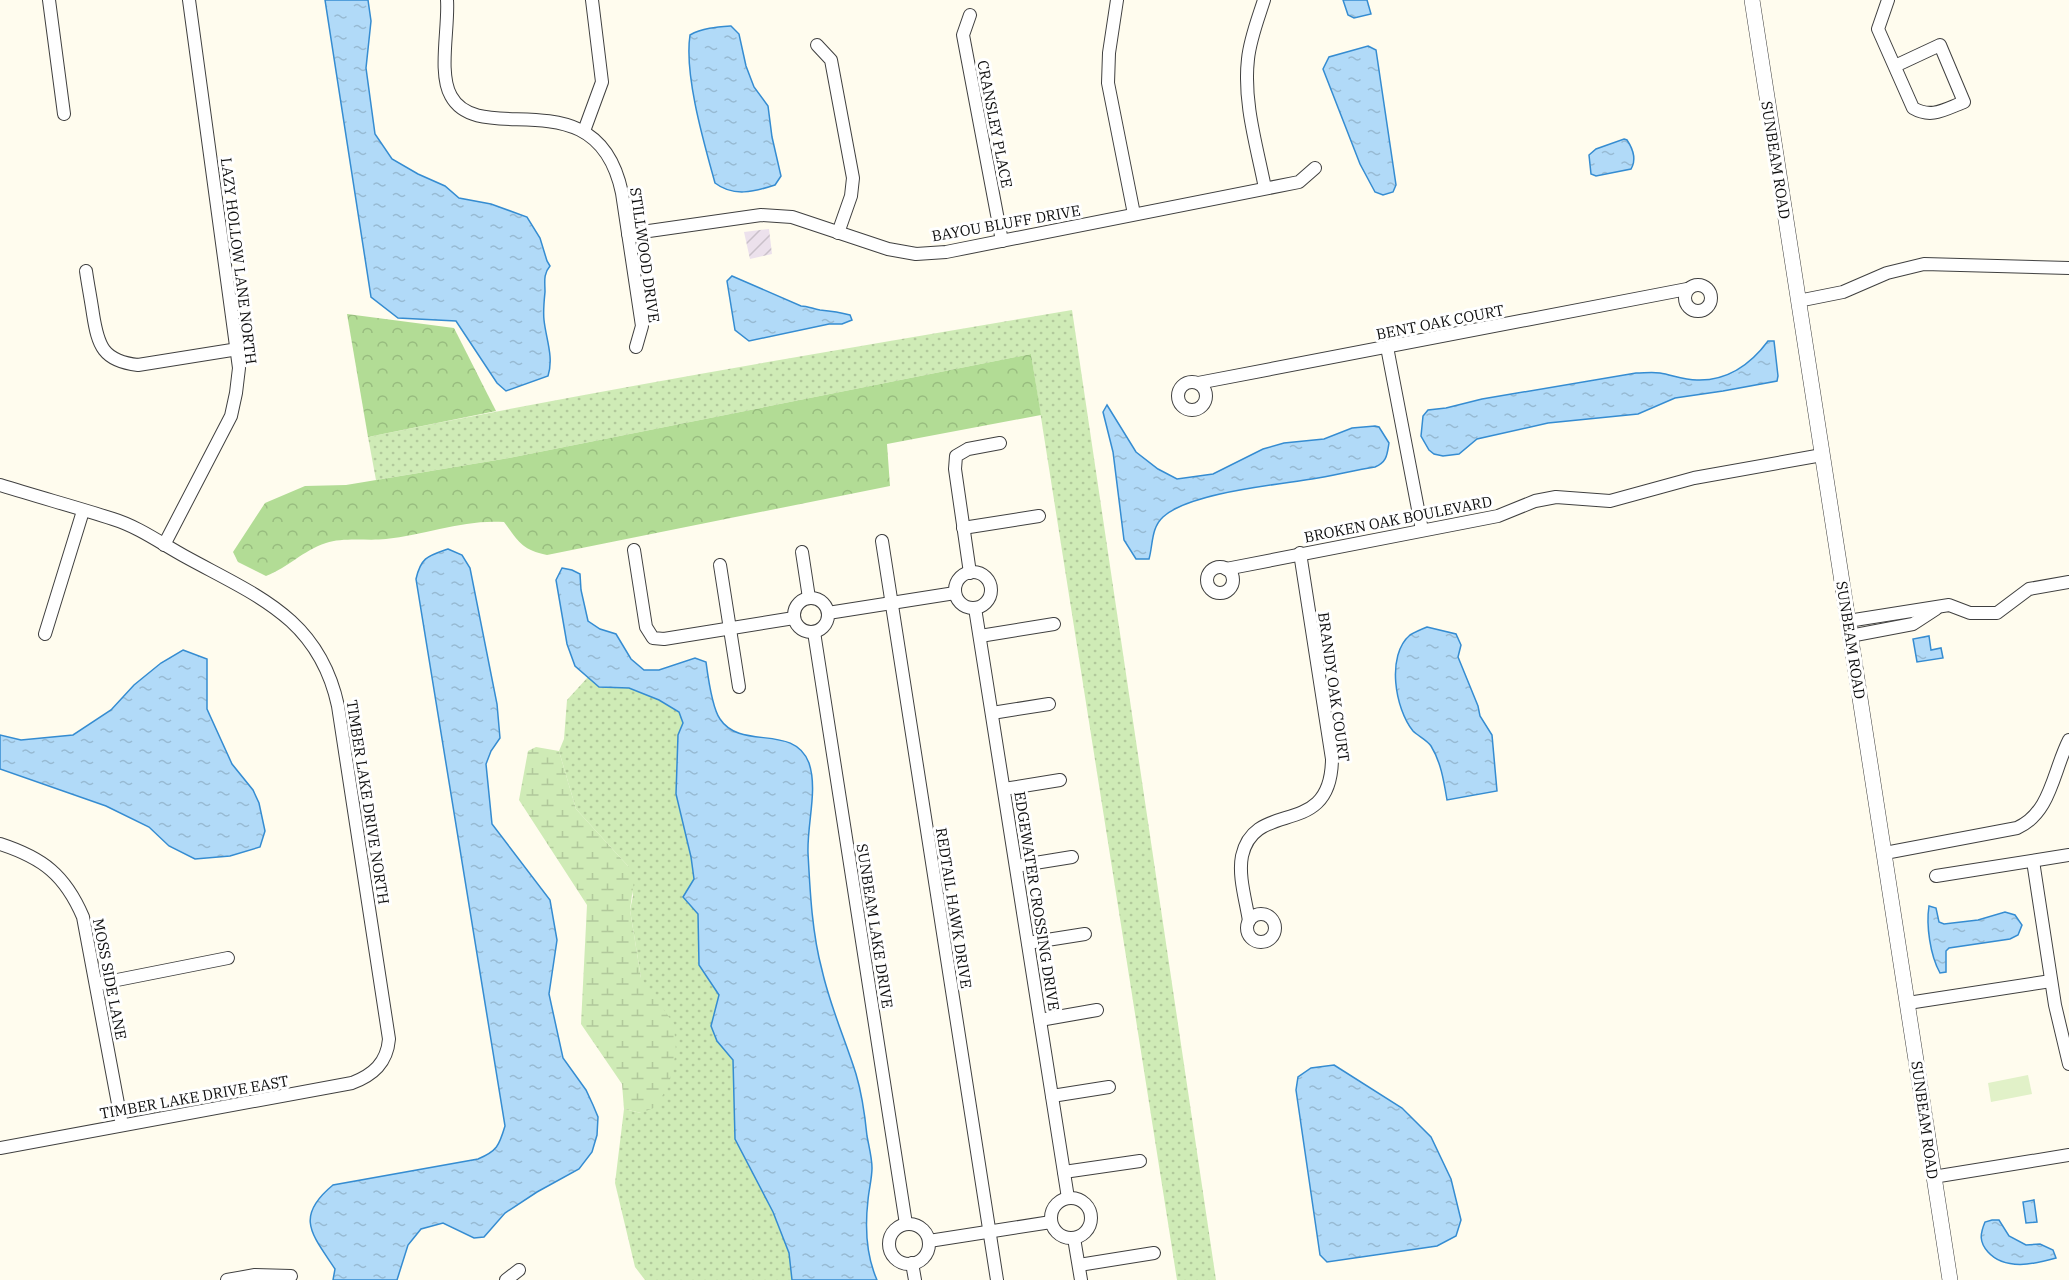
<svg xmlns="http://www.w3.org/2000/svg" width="2069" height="1280" viewBox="0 0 2069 1280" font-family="'IBM Plex Serif',serif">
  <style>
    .industrial { fill: url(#industrial-furrows) }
    .grass { fill: url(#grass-dots) }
    .forest { fill: url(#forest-crowns) }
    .wetland { fill: url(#wetland-marsh) }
    .pitch { fill: #e1f1c8 }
    .water { fill: url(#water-ripples); stroke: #358cd1; stroke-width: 1.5 }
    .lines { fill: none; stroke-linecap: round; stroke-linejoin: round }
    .minor-casing { stroke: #404040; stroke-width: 14 }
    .tertiary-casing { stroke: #404040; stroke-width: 16 }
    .minor { stroke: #fff; stroke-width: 12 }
    .tertiary { stroke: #fff; stroke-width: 15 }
    .labels { text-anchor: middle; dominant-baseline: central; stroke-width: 6; stroke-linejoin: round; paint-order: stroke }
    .street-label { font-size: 15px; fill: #0d0d0d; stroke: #fff }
  </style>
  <defs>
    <pattern id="industrial-furrows" width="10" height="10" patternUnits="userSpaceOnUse" patternTransform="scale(1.5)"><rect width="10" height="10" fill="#ece1ec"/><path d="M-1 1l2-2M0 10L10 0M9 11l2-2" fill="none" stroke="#c9c0c9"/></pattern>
    <pattern id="grass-dots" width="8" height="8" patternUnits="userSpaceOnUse" patternTransform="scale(1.5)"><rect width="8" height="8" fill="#cfebb6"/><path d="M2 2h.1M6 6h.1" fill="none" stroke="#b1c89b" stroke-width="1.8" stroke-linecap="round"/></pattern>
    <pattern id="forest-crowns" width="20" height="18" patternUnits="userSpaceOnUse" patternTransform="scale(1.5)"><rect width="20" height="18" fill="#b2dc95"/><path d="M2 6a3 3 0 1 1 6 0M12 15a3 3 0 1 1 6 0" fill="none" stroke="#98bc7f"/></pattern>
    <pattern id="wetland-marsh" width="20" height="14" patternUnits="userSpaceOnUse" patternTransform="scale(1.5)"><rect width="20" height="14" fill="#cfebb6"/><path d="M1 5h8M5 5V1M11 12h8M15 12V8" fill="none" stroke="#b1c89b"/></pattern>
    <pattern id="water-ripples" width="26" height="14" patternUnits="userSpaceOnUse" patternTransform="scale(1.5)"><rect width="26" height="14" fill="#b1daf8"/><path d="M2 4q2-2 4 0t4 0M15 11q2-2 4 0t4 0" fill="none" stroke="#97bad3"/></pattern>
  </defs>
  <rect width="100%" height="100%" fill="#fffcee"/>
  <path class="industrial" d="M 769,229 L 772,254 L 750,259 L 744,232 Z"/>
  <g class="grass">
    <path d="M 1072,310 L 1216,1280 L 1177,1280 L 1031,354 L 509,458 L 376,480 L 368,437 C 602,389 837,350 1072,310 Z"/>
    <path d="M 588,677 L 599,687 L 629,688 L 659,700 L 679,712 L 683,723 L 678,735 L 694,880 L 684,897 L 698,914 L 699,965 L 719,995 L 717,1041 L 733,1060 L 735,1139 L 773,1212 L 789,1253 L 792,1280 L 645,1280 L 635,1267 L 615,1183 L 624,1109 L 641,1113 L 641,978 L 630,910 L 633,896 L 628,866 L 576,809 L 559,751 L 564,739 L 567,700 Z"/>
  </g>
  <g class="forest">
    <path d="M 347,314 L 454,328 L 496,411 L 368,437 Z"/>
    <path d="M 1031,354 L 1041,415 L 887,444 L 890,486 L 547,555 C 521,549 519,542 504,522 C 464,519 425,535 386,539 C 368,541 343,537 326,543 C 302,551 289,567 266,576 L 238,562 L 233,552 L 265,503 L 305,486 L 346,485 L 509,458 Z"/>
  </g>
  <path class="wetland" d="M 536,747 L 559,751 L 576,809 L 628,866 L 634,880 L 630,910 L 641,978 L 674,1024 L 676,1052 L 669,1084 L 656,1107 L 641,1113 L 624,1109 L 622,1084 L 581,1024 L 587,905 L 519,800 L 528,751 Z"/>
  <path class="pitch" d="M 2028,1075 L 2032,1094 L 1991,1102 L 1988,1083 Z"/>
  <g class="water">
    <path d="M 325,0 L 368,0 L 371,21 L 366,68 L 375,134 L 392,159 L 418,174 L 445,186 L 459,198 L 491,204 L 527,217 L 540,238 L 547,261 L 550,266 C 543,274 545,282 545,292 C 544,302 543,311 544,320 C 546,339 554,357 548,376 L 506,391 L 497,383 L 456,321 L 398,318 L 371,297 Z"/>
    <path d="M 1343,0 L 1367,0 L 1371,14 L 1354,18 L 1348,15 Z"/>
    <path d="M 731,26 L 739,34 L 746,66 L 754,87 L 768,106 L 772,137 L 781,176 L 775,185 C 754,192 733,197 715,183 C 704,143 684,75 690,35 C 702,28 717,27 731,26 Z"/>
    <path d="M 1368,46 L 1376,50 L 1396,185 L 1393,192 L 1383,195 L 1375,192 L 1360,164 L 1323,69 L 1329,57 Z"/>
    <path d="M 1624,139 L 1627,140 C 1633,149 1637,159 1631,169 L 1596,176 L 1591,174 L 1589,155 L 1596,149 Z"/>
    <path d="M 732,276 L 801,306 C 808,306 813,309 820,310 C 831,311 839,312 850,315 L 852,320 L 842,324 L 829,324 L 749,341 L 735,330 L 727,281 Z"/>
    <path d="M 1768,341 L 1774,341 L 1778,376 L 1777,381 L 1723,391 L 1675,398 L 1638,414 L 1548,423 L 1477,439 L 1459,454 L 1443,456 L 1434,454 L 1429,450 L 1421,436 L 1423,416 L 1428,410 L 1446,408 L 1482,399 L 1636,373 C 1644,373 1652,372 1660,373 C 1672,375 1684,380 1697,380 C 1727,381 1751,364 1768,341 Z"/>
    <path d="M 1107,405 L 1136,452 L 1158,469 L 1177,479 L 1213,474 L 1263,449 L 1284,443 L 1324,439 L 1352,428 L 1375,426 L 1379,427 L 1389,443 C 1387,455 1387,462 1375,467 C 1354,470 1333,476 1312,479 C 1275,485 1189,493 1163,517 C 1151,528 1153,545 1149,559 L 1136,559 L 1124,540 L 1113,452 L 1103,412 Z"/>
    <path d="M 448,549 L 462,555 L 470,568 L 497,704 L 500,738 L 491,751 L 486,764 L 492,824 L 550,900 L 557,940 L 549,994 L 563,1058 L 586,1090 L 593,1105 L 598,1117 L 597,1135 L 592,1152 L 579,1169 L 537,1192 L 505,1213 L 484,1237 L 474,1238 L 443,1223 L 421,1229 L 408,1245 L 397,1280 L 333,1280 L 335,1269 C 312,1234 294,1217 333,1185 L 478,1159 C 497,1151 499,1146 505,1126 L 416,579 C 421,557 428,556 448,549 Z"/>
    <path d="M 562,568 L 572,570 L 580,574 L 581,590 L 588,621 L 600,629 L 616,634 L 631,659 L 644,670 L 659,670 L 695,658 L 706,662 C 708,677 712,708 720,719 C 741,751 794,723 809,763 C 818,790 807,823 808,853 C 810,891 812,933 822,970 C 830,1006 845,1039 856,1074 C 862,1094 865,1116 867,1136 C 869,1147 872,1158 872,1168 C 872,1178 869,1189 868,1200 C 865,1226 866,1255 877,1280 L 792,1280 L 789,1253 L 773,1212 L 735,1139 L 733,1060 L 717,1041 L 711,1026 L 719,995 L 699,965 L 698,914 L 683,897 L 694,879 L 691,857 L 676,794 L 678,735 L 683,723 L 679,712 L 659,700 L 629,688 L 599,687 L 575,666 L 567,644 L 556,580 Z"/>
    <path d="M 1427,627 L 1456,634 L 1461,645 L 1458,657 L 1478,706 L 1480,716 L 1492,735 L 1497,791 L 1447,800 C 1444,782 1441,762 1431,746 C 1427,740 1418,736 1413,731 C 1395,709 1386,655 1410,635 C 1415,632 1422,629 1427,627 Z"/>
    <path d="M 1929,636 L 1931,650 L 1941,648 L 1943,658 L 1917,662 L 1913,639 Z"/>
    <path d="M 183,650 L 207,659 L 207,709 L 232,764 L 253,790 L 259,803 L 265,831 L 260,847 L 230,856 L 195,859 L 169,846 L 149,827 L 106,806 L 0,769 L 0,735 L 21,740 L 73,735 L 111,710 L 134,685 L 161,663 Z"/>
    <path d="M 1929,906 L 1936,908 L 1939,922 L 1944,924 L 1978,920 L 2005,912 L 2015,915 L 2022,925 L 2018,935 L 2010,939 L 1949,948 L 1946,951 L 1946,972 L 1940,973 C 1930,955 1926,925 1929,906 Z"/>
    <path d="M 1334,1065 L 1402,1108 L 1431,1137 L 1451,1179 L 1461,1220 L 1456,1236 L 1437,1246 L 1327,1262 L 1320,1255 L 1296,1090 L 1298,1077 L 1311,1068 Z"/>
    <path d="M 2034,1200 L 2037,1222 L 2026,1223 L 2023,1202 Z"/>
    <path d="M 1992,1220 L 1999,1220 L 2009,1236 L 2026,1245 L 2040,1244 L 2053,1250 L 2056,1258 C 2035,1264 2005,1271 1988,1252 C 1979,1242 1980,1234 1985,1222 Z"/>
  </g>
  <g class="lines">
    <g class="minor-casing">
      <g id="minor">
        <path d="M 49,0 L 64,114"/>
        <path d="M 447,0 C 449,27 438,74 451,96 C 480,150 597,74 622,193 L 642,326 L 636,347"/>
        <path d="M 1117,0 L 1109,53 L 1108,83 L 1134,214"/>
        <path d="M 1264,0 C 1258,19 1250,39 1248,59 C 1243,102 1257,147 1265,188"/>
        <path d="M 1888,0 L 1878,29 L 1913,108 C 1932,119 1945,109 1964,102 L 1940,45 L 1895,66"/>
        <path d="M 970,15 L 963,35 L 1002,241"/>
        <path d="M 817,45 L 831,60 L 853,178 L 851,196 L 838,233"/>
        <path d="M 584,131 L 602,82 L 592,0"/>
        <path d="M 628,234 L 761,215 L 792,217 L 888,249 L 916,254 L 946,252 L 1299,182 L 1315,168"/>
        <path d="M 86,271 C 88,285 91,300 93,314 C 98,346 103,361 138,365 L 238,349"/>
        <circle cx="1698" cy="298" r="13"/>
        <path d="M 1798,301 L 1843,292 L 1887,273 L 1924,264 L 2069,268"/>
        <path d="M 1387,347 L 1422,530"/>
        <circle cx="1192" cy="396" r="14"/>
        <path d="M 1198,383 L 1687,289"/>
        <path d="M 0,485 C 38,497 76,507 113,519 C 139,527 162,544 186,557 C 257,596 319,618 338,706 L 389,1039 C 387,1063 373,1075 352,1083 L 0,1148"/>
        <path d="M 963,528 L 1039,516"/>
        <path d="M 882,541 L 997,1280"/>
        <path d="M 164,545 L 231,416 L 236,393 L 239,368 L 189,0"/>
        <path d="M 634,550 L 646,627 L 653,638 L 664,639 L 794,618"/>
        <path d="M 802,552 L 809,598"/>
        <path d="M 720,565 L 739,687"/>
        <circle cx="1220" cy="580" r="13"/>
        <path d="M 1226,569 L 1498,516 L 1535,501 L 1556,497 L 1610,501 L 1694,478 L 1822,455"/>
        <circle cx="973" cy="590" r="18"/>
        <path d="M 970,573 L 955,469 L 956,456 L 968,449 L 1000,443"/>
        <circle cx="811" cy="615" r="17"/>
        <path d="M 975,608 L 1068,1198"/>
        <path d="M 828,613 L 955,593"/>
        <path d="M 1848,621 L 1949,605 L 1970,613 L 1997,613 L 2029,589 L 2069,582"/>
        <path d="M 814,632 L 906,1224"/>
        <path d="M 45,634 L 83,511"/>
        <path d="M 980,636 L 1054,624"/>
        <path d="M 1850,636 L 1913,624 L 1936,609"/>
        <path d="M 992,713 L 1049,704"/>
        <path d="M 1004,789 L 1060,780"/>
        <path d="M 0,844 C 43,858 65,875 83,917 L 122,1125"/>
        <path d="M 1885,853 L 2017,828 C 2051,813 2053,771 2069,740"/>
        <path d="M 2033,861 L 2055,1005 L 2069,1064"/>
        <path d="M 1016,866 L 1072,857"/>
        <path d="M 1936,876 L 2069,855"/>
        <circle cx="1261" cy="928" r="14"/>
        <path d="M 1249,921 C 1246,901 1238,876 1242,856 C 1255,797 1331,841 1332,759 L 1300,553"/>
        <path d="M 1028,943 L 1085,934"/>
        <path d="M 97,984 L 228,958"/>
        <path d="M 1908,1003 L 2051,981"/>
        <path d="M 1040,1020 L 1097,1010"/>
        <path d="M 1052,1096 L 1109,1087"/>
        <path d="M 1064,1172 L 1140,1161"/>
        <path d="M 1933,1177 L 2069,1155"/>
        <circle cx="1071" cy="1218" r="20"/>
        <circle cx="909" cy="1244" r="20"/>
        <path d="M 1074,1238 L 1081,1280"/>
        <path d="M 929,1241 L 1051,1222"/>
        <path d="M 912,1263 L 915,1280"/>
        <path d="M 1079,1265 L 1154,1253"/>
        <path d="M 227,1280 L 255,1275 L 291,1276"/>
        <path d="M 506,1280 L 519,1270"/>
      </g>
    </g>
    <g class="tertiary-casing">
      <path id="tertiary" d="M 1752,0 L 1950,1280"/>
    </g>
    <use href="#minor" class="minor"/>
    <use href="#tertiary" class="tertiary"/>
  </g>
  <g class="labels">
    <g class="street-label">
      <text transform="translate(995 124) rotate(79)">CRANSLEY PLACE</text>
      <text transform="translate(1776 160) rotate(81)">SUNBEAM ROAD</text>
      <text transform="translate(1006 223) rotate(-10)">BAYOU BLUFF DRIVE</text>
      <text transform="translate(645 255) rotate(82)">STILLWOOD DRIVE</text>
      <text transform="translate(239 261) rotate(83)">LAZY HOLLOW LANE NORTH</text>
      <text transform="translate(1440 322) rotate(-11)">BENT OAK COURT</text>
      <text transform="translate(1398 519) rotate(-11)">BROKEN OAK BOULEVARD</text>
      <text transform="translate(1851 640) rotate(81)">SUNBEAM ROAD</text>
      <text transform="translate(1334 687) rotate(82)">BRANDY OAK COURT</text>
      <text transform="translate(368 802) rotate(81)">TIMBER LAKE DRIVE NORTH</text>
      <text transform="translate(1037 901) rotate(81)">EDGEWATER CROSSING DRIVE</text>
      <text transform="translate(954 908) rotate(81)">REDTAIL HAWK DRIVE</text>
      <text transform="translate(875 926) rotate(81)">SUNBEAM LAKE DRIVE</text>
      <text transform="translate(110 979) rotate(79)">MOSS SIDE LANE</text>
      <text transform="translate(194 1097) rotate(-10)">TIMBER LAKE DRIVE EAST</text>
      <text transform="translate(1925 1120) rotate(82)">SUNBEAM ROAD</text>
    </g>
  </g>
</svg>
